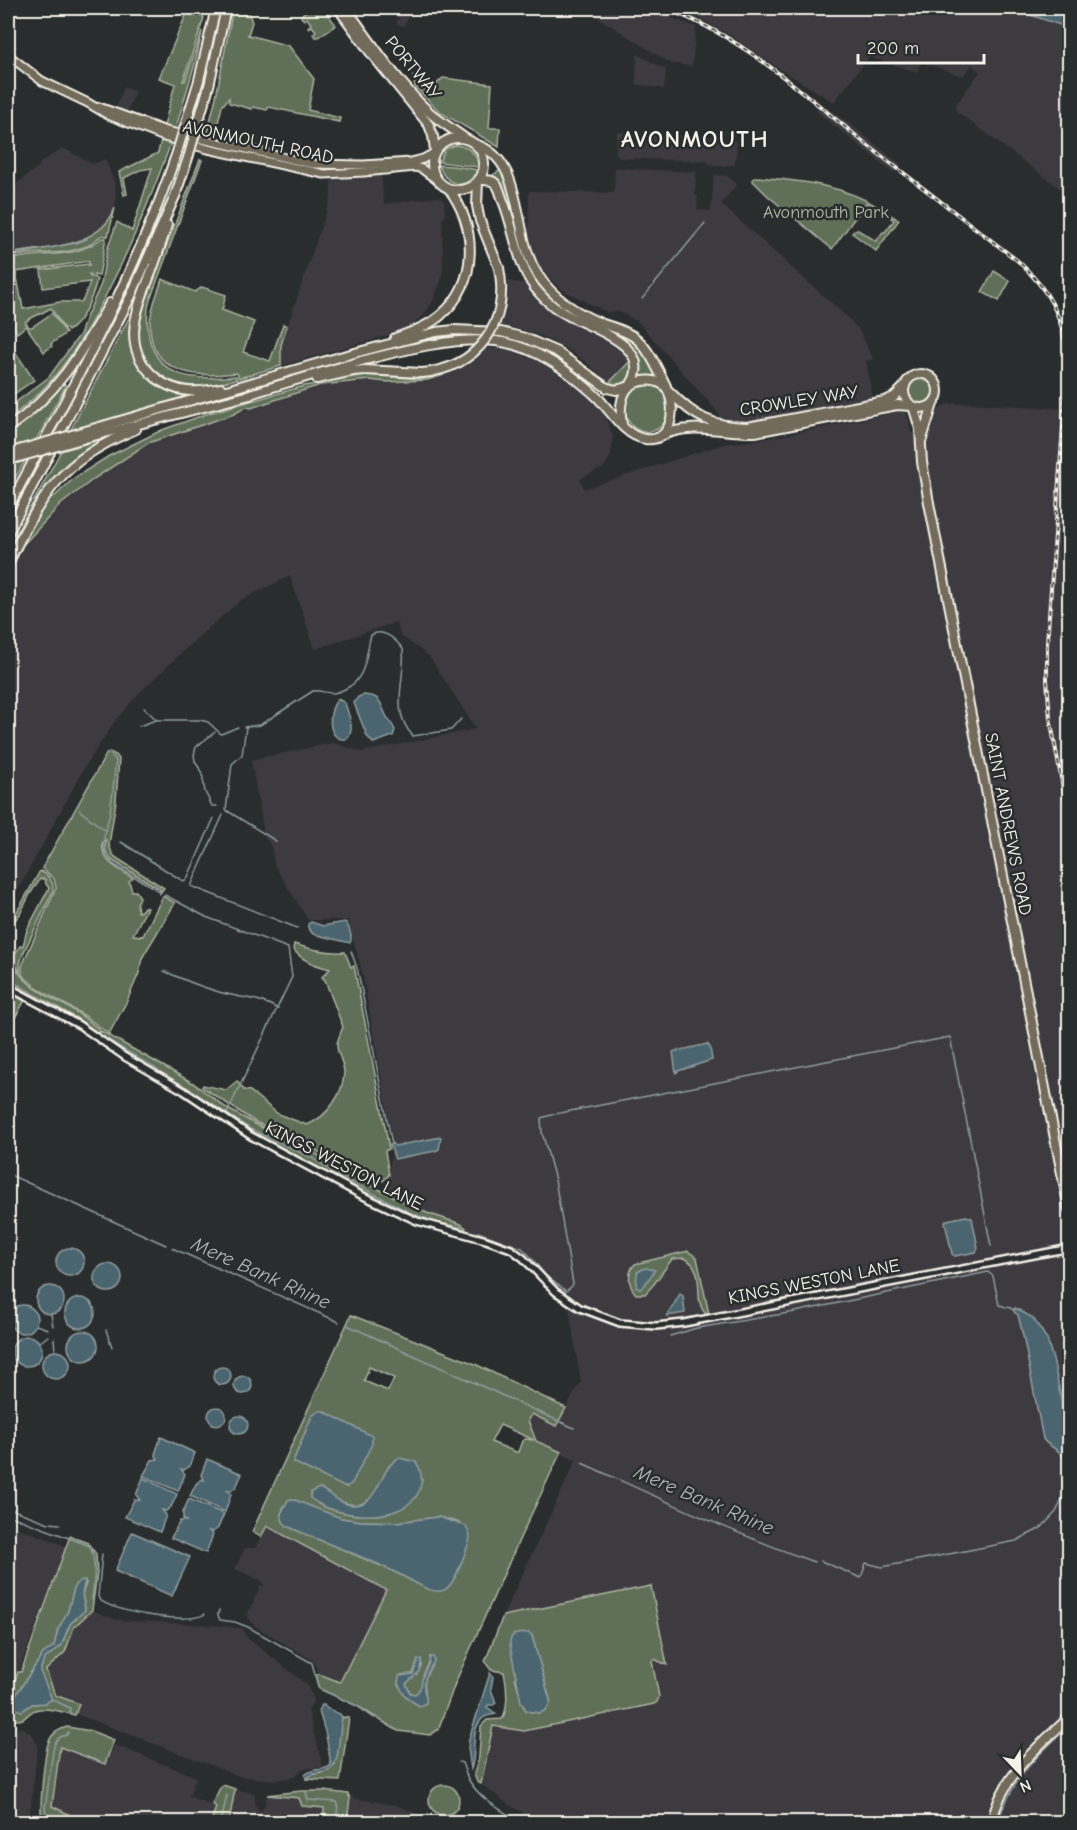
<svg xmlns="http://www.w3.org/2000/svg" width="1077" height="1830" viewBox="0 0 1077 1830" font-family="'Comic Neue',sans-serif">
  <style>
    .built { fill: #3e3b3f }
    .green { fill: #617058; stroke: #aab0a0; stroke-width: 1.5; fill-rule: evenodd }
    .water { fill: #4b656f; stroke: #8f9d9f; stroke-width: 1.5 }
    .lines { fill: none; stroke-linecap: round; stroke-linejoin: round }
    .stream { stroke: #8f9d9f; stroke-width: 1.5 }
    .minor-casing { stroke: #f4f1e8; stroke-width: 10 }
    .major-casing { stroke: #f4f1e8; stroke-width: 11 }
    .highway-casing { stroke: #f4f1e8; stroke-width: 12 }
    .minor { stroke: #2a2d2e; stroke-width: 5 }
    .major { stroke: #726b5a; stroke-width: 7 }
    .highway { stroke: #726b5a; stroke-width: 8 }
    .rail-casing { stroke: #f4f1e8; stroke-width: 4 }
    .rail { stroke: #2a2d2e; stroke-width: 1.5; stroke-dasharray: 4.5; stroke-linecap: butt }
    .highway-bridge-casing { stroke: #f4f1e8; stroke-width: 12; stroke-linecap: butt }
    .highway-bridge { stroke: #726b5a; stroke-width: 8 }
    .labels { text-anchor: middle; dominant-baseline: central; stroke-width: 5; stroke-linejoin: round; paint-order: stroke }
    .street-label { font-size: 18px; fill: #f4f1e8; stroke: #2a2d2e }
    .park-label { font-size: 18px; fill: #b2b7a7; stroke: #2a2d2e }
    .water-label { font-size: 20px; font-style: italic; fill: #b0b9b8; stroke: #2a2d2e }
    .district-label { font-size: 24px; font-weight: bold; letter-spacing: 1.5px; fill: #f4f1e8; stroke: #2a2d2e }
  </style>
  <rect width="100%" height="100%" fill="#2a2d2e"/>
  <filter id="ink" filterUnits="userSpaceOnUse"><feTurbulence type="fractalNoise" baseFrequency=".0167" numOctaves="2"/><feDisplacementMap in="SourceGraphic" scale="12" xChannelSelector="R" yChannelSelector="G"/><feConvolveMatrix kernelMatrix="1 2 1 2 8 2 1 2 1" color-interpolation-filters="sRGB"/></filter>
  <g filter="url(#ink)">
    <g class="built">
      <path d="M 378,8 L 412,8 L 404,26 L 396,24 L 399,18 Z"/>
      <path d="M 583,8 L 644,8 L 696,27 L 692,66 L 670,63 Z"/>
      <path d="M 674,8 L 1069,8 L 1069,209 L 1065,192 L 956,111 L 955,106 L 980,72 L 972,65 L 963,76 L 921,62 L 917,72 L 869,57 L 834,102 L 783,71 L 731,36 L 702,20 Z"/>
      <path d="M 637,54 L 666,70 L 664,89 L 636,84 Z"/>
      <path d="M 124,87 L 135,92 L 127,112 L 120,109 L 117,105 Z"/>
      <path d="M 823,106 L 847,122 L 900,164 L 900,165 L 894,173 L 817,112 Z"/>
      <path d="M 617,132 L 721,138 L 721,141 L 737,142 L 735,165 L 714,166 L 706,161 L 621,158 L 616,153 Z"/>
      <path d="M 63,148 L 93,164 L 105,159 L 115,184 L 116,201 L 111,220 L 101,229 L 87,238 L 74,242 L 12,253 L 8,229 L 8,190 L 17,188 L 17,183 L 40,166 L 39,164 Z"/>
      <path d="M 615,168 L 696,172 L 695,196 L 698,196 L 697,210 L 711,211 L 714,175 L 727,176 L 737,184 L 721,204 L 849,319 L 859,330 L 873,359 L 866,361 L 873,398 L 754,422 L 735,422 L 721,419 L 716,410 L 637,321 L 617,311 L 607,312 L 602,310 L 563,290 L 549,278 L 535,258 L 528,238 L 529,191 L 614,193 Z"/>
      <path d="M 381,174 L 384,204 L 439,197 L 444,201 L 445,217 L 442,218 L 443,265 L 442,278 L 433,301 L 424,315 L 411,326 L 403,331 L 281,366 L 281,345 L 326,213 L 331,197 L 331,178 Z"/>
      <path d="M 506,281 L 528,284 L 548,309 L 588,328 L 618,345 L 629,360 L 609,383 L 585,361 L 570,351 L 539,335 L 523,330 L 500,326 L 506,302 Z"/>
      <path d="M 485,348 L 510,350 L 542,363 L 576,385 L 597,405 L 604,414 L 613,436 L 611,455 L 604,467 L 580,479 L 584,489 L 724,444 L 764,439 L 880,416 L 893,411 L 900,410 L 907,413 L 911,433 L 929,428 L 937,411 L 947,404 L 969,403 L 1066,409 L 1069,356 L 1069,1822 L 538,1822 L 508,1804 L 481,1784 L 493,1726 L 524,1731 L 652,1663 L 654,1659 L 667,1664 L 650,1586 L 503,1616 L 576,1460 L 536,1441 L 528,1420 L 532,1414 L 556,1425 L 581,1382 L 567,1296 L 547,1278 L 526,1254 L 510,1244 L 426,1218 L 387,1187 L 393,1142 L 362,971 L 348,920 L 308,920 L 275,866 L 271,845 L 265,838 L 251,760 L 333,743 L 362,752 L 476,729 L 429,656 L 401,636 L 396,622 L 315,649 L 290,576 L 241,600 L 198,637 L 140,692 L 114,722 L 84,768 L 8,908 L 8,577 L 23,545 L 60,505 L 95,478 L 148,443 L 320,385 L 370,380 L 387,382 L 432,379 L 454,371 L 466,365 Z"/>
      <path d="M 8,1524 L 66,1546 L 8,1699 Z"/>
      <path d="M 267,1525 L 386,1590 L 340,1683 L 319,1674 L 314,1661 L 255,1626 L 247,1616 L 248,1614 L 250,1615 L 248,1612 L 250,1609 L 252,1610 L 251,1607 L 252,1604 L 255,1604 L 253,1602 L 256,1595 L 259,1595 L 257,1593 L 259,1590 L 261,1590 L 259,1588 L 261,1585 L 264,1586 L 265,1585 L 262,1583 L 262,1581 L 235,1569 L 245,1548 L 255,1548 Z"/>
      <path d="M 92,1610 L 116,1620 L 225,1626 L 243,1629 L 246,1637 L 306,1684 L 314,1699 L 308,1711 L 323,1767 L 302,1769 L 294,1777 L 276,1780 L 242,1777 L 76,1714 L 79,1704 L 55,1695 L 46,1670 L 65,1652 L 74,1627 Z"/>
      <path d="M 8,1718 L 15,1721 L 18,1729 L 23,1728 L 30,1733 L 38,1744 L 29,1821 L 27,1822 L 8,1822 Z"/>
      <path d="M 115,1745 L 196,1777 L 189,1796 L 216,1807 L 211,1822 L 93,1822 L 72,1816 L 52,1806 L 60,1746 L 105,1764 Z"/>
      <path d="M 235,1789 L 255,1794 L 255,1804 L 258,1810 L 261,1811 L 265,1804 L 267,1795 L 299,1798 L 302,1806 L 324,1808 L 323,1822 L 260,1822 L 259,1819 L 258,1822 L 229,1822 Z"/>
      <path d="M 350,1798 L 395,1805 L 416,1813 L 421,1817 L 421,1822 L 347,1822 Z"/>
    </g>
    <g class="green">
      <path d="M 189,8 L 202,8 L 201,14 L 203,14 L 203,18 L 204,18 L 183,81 L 185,81 L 202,31 L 196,60 L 175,131 L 164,126 L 175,84 L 159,78 Z"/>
      <path d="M 233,8 L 247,8 L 252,22 L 248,35 L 289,46 L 314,79 L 308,110 L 340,118 L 339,122 L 269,107 L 267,110 L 253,107 L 252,109 L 229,103 L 229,98 L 222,106 L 214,139 L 206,138 L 216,97 Z"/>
      <path d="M 311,8 L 323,8 L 336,25 L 318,37 L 315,37 L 313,34 L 316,31 L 312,26 L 309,28 L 308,27 L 311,24 L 307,18 L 304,20 L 301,17 L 302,14 Z"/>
      <path d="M 413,77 L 428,92 L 443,78 L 492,84 L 489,128 L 500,128 L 499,147 L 440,112 L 415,87 Z"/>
      <path d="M 161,140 L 171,143 C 153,192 134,240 110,287 C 84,338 56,386 8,419 L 8,400 L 12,405 L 49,377 L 81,333 L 84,322 L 101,284 L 107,250 L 117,222 L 132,231 L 152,168 L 140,170 L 124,178 L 127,194 L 124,195 L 119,172 L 158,153 Z"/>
      <path d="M 455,145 C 468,146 478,153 478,167 L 439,162 L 445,149 Z"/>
      <path d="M 200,159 L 202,160 L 150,300 C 146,312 147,324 149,337 C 159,382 199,380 236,376 L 237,379 C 220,383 203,388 186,385 C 161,382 140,361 138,335 C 137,328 139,320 141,312 Z"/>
      <path d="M 439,165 C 452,166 465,167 477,170 C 468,192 445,186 439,165 Z"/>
      <path d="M 502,169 L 510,191 L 519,234 L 525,256 L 530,268 L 556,298 L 553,302 C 527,282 527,262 516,233 C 509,214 499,196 490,177 Z"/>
      <path d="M 755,177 C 798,180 843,185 880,208 L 877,210 L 866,203 L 832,249 L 768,196 L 752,180 Z"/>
      <path d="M 115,208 L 108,236 C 99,234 98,239 92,243 C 87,247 80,248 74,250 C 53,256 27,250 8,259 L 8,229 L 13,253 C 48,247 101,247 115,208 Z"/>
      <path d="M 882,210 L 899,220 L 876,251 L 852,233 L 855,230 L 858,230 L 876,241 L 883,232 L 885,232 L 894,220 L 882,212 Z"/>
      <path d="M 102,238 L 106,238 L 99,276 L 89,274 L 90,277 L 94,277 L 97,280 C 92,298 84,321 68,331 L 66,328 L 64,329 L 51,308 C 41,314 33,316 25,322 L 29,327 L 32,327 L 52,313 L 66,333 L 51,344 L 52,346 L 44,352 L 26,326 L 17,333 L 11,320 L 8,317 L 8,261 C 14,258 23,257 30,256 C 58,253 79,256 102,238 ZM 89,261 L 89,266 L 88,264 L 41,270 L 43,288 L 90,282 L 83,300 L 81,302 L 60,302 L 23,309 L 16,272 Z"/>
      <path d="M 994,271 L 1010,281 L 999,301 L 982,292 Z"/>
      <path d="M 162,279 L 195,292 L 202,287 L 226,295 L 222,310 L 254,322 L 243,352 L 270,361 L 283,324 L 287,326 L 281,345 L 281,366 L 239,378 L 237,373 C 198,378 150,376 150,324 C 150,309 158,293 162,279 Z"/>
      <path d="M 563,304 L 634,342 L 645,354 L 658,376 L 639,376 C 643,339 586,322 561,308 Z"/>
      <path d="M 133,310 L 130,332 L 131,341 L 142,367 L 157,383 L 196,395 L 70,431 Z"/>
      <path d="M 8,341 L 34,380 L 8,398 Z"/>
      <path d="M 630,361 L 632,371 L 629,380 L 620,384 L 609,383 Z"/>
      <path d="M 365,375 L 421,379 L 444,375 L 427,380 L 387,382 L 370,380 L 320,385 L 251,408 L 246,407 L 234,414 L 148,443 L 95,478 L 60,505 L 23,545 L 8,577 L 8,574 L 39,510 L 47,498 L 55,496 L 74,478 L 109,456 L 162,430 L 209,413 L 304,386 Z"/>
      <circle cx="921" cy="391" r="13"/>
      <path d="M 62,383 L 66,385 L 36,440 L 8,448 L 8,431 Z"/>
      <path d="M 648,385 L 657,386 L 664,392 L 669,414 C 652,454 607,420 633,389 Z"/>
      <path d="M 115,435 C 54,464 36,498 8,556 L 8,548 L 61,451 Z"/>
      <path d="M 25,461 L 8,491 L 8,465 Z"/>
      <path d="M 109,752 L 116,755 L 119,759 L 116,801 L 109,845 L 112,853 L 115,857 L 164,888 L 160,893 L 160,889 L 111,860 L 105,850 L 106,840 L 102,843 C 103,864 118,868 133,878 L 129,881 L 132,891 L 136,891 L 140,897 L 137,904 L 138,912 L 141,911 L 144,907 L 147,908 L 133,935 L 143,936 L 163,896 L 175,903 L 142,958 L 139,973 L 127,1001 L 109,1034 L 85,1016 L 38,989 L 22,975 L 22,966 L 56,888 L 54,879 L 42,868 L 107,753 Z"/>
      <path d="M 40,871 C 49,875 54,881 53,891 L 23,954 L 20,964 L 20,972 L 12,958 L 20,946 L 23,946 L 27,930 L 49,888 L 46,884 L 45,879 L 40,879 L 30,894 L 20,914 L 15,920 L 13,919 Z"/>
      <path d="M 294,944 C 312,950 327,953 345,952 L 351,967 L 354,966 L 388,1142 L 389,1149 L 385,1151 L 389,1175 L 383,1181 L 348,1170 L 317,1151 L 255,1122 L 202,1087 L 203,1085 L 226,1090 L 237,1081 L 244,1090 L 250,1091 L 278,1114 L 307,1125 C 327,1117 343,1095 344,1073 C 344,1063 337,1054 337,1045 C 337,1040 341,1032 343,1027 L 325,980 L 322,977 L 330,969 C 315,965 302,961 293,949 Z"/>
      <path d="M 13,964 C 27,988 50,997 73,1010 C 83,1016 91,1023 100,1030 L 98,1033 C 71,1012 39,999 11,980 L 8,977 L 8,965 L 10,967 Z"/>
      <path d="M 8,990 L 25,1000 L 8,1030 Z"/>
      <path d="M 101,1031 L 193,1083 L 228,1109 L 255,1124 L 315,1153 L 346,1173 L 427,1213 L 461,1224 L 466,1228 C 431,1247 142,1067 98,1036 Z"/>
      <path d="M 688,1251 L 697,1258 L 709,1314 L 707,1315 C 690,1301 709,1272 685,1258 L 672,1259 L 654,1284 L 645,1294 L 636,1294 C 628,1286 627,1272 635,1264 Z"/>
      <path d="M 351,1315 L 475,1364 L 566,1408 L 556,1426 L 532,1414 L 528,1420 L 536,1441 L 561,1452 L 521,1536 L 456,1681 L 438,1730 L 430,1735 L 398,1731 L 357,1706 L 322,1690 L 318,1687 L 316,1675 L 319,1674 L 340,1682 L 386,1590 L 267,1526 L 261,1537 L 252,1532 ZM 369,1367 L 394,1378 L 388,1391 L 364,1381 ZM 312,1416 L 346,1487 L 293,1462 ZM 500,1425 L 534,1440 L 525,1439 L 522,1441 L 518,1452 L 516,1452 L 491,1442 ZM 390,1465 L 422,1480 C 409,1524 351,1520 318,1504 L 322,1489 C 333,1500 357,1512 370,1499 C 379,1490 383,1475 390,1465 ZM 292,1499 L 326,1513 L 341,1518 L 361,1521 L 398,1522 L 438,1517 L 460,1523 L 428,1589 L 393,1571 L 287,1526 L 281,1515 L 284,1506 ZM 430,1657 L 433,1658 L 434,1661 C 431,1667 426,1672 425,1679 C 423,1687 427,1695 425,1703 L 420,1706 C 409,1701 402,1693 398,1682 L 401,1675 L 413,1674 L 418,1660 L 421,1661 L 421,1666 L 406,1684 L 410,1693 L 415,1694 C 424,1688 421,1680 425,1671 C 428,1666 430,1663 430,1657 Z"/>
      <path d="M 70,1536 L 88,1543 L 96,1554 L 97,1573 L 92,1610 L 74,1627 L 65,1652 L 46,1670 L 55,1695 L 79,1704 L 75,1715 C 64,1712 51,1708 39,1709 C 24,1711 29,1725 8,1718 L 8,1699 L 18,1672 L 21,1672 ZM 86,1583 L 82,1594 L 85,1608 L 70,1624 L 61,1646 L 44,1659 L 40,1671 L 45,1703 L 32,1704 L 22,1711 L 12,1701 L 43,1654 L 54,1646 L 58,1630 L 68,1611 L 75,1585 Z"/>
      <path d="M 651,1586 L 667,1665 L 654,1659 L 652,1661 L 659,1697 L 657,1702 L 654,1704 L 524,1731 L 493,1726 L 481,1784 L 477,1782 L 474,1774 L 479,1757 L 481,1726 L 487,1720 L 502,1719 C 509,1708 507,1685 504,1672 L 491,1670 L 485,1662 L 503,1616 ZM 532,1636 L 550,1700 L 548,1707 L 540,1713 L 527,1711 L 523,1706 L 515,1677 Z"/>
      <path d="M 342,1717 L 349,1718 L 340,1781 L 307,1779 L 310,1775 L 322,1773 L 335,1764 Z"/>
      <path d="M 67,1727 L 91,1731 L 114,1740 L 105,1764 L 60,1747 L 52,1806 L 72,1816 L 93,1822 L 42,1822 C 39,1811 44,1753 49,1741 C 52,1734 59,1729 67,1727 Z"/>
      <path d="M 223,1785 L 235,1789 L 229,1822 L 211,1822 L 216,1807 L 212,1804 L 220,1788 Z"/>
      <circle cx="444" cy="1800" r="15"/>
      <path d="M 301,1791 L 324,1791 L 348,1794 L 350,1798 L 347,1822 L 323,1822 L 324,1808 L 302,1806 L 299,1798 L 267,1795 Z"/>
    </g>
    <g class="water">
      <path d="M 1006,8 L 1069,8 L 1069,28 L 1010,8 Z"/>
      <path d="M 363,695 C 383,696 379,703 387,717 C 389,721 393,725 395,730 L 393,736 L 373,743 L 367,736 L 354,703 L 358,697 Z"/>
      <path d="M 338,699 L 345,703 C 348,714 356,729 347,739 C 326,742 327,710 338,699 Z"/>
      <path d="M 311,922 L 323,926 L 345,922 C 349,926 353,937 350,943 L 313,934 L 308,928 L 308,924 Z"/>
      <path d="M 707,1044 L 710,1047 L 712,1060 L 678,1071 L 676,1073 L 673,1052 Z"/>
      <path d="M 441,1137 L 439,1149 L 435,1151 L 395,1159 L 390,1145 L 392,1144 L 395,1146 Z"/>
      <path d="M 966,1216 L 972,1218 L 978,1248 L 976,1252 L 955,1256 L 952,1254 L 945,1222 L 947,1220 Z"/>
      <circle cx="70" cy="1262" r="14"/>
      <circle cx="108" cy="1278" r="14"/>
      <path d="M 645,1268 L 655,1270 L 644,1286 L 640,1289 L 636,1287 L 637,1272 Z"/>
      <circle cx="50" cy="1300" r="14"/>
      <path d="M 680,1294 L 683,1296 L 685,1313 L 667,1316 Z"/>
      <circle cx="80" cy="1313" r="15"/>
      <circle cx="23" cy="1319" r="14"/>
      <path d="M 1015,1308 L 1033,1318 L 1047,1339 L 1054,1363 L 1069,1439 L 1069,1477 C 1067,1471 1067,1462 1063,1456 C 1058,1448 1048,1447 1043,1439 L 1024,1340 L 1018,1315 L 1014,1312 Z"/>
      <circle cx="83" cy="1346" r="15"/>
      <circle cx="27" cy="1351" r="15"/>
      <circle cx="56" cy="1365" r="14"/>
      <circle cx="222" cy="1376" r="9"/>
      <circle cx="243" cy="1385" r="9"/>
      <circle cx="217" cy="1416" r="9"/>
      <path d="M 319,1411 L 323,1411 L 372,1436 L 372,1444 L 352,1483 L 348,1486 L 342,1486 L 293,1462 L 312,1416 Z"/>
      <circle cx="239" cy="1425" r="9"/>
      <path d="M 161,1437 L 195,1453 L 190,1466 L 184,1470 L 181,1469 L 185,1474 L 178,1491 L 143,1476 L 152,1460 L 158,1459 L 155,1454 Z"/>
      <path d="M 399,1458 L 416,1462 C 422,1471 423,1479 420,1489 C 406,1526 335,1519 310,1498 L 311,1492 L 319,1488 C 329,1492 336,1501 347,1504 C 380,1512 377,1469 399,1458 Z"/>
      <path d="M 207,1459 L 242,1474 L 236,1487 L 231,1491 L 227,1490 L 231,1494 L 225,1512 L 190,1496 L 196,1484 L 201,1479 L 204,1480 L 201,1475 Z"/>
      <path d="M 143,1478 L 177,1494 L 171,1507 L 166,1511 L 162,1510 L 166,1515 L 160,1532 L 125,1517 L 134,1500 L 140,1500 L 136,1495 Z"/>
      <path d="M 189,1499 L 224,1514 L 218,1528 L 213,1532 L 209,1531 L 213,1535 L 206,1553 L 171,1538 L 180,1521 L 186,1521 L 183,1519 L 183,1512 Z"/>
      <path d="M 292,1499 L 341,1518 L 361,1521 L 398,1522 L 438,1517 L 466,1526 L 470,1536 L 469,1542 C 465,1553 455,1586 444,1590 C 434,1595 418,1584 410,1580 C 371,1558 327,1545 287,1526 L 283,1522 L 281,1514 L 288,1500 Z"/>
      <path d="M 132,1532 L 190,1557 L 172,1596 L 115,1571 Z"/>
      <path d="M 85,1580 L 82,1594 L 85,1610 L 70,1624 L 61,1646 L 44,1659 L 40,1671 L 51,1697 L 51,1700 L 45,1703 L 32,1704 L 22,1711 L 13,1708 L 12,1701 L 43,1654 L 54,1646 L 58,1630 L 68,1611 L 75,1585 L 80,1581 Z"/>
      <path d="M 523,1633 L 529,1633 L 532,1636 L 550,1700 L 550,1704 L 546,1710 L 540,1713 L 527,1711 L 521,1702 L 510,1645 L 510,1641 L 513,1635 Z"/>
      <path d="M 430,1657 L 433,1657 L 434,1661 C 429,1670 423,1678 424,1689 C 425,1695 427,1697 426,1703 L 420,1706 C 408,1700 397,1690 399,1676 L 413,1674 L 418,1660 L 421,1659 C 421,1676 415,1674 406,1684 L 410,1693 L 415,1694 C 424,1688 420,1680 425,1671 C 428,1665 430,1664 430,1657 Z"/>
      <path d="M 490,1673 L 493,1677 L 491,1689 L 496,1703 L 493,1705 L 488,1705 L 487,1707 L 496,1714 C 492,1715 487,1715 483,1718 C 469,1730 477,1755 471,1769 L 468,1748 L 469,1739 Z"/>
      <path d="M 322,1705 L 324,1705 L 328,1709 L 340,1714 L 342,1717 C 339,1730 341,1765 328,1771 C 319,1774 312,1772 306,1779 L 305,1775 C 313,1767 324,1772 331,1765 L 326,1735 L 319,1711 Z"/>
    </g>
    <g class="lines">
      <g class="stream">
        <path d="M 8,256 L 76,243 L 87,239"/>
        <path d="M 642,299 L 705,223"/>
        <path d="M 144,708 L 157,720 L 200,720 L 208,722 L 221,734 L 238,727"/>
        <path d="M 139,726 L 156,720"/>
        <path d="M 244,727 L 260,725 L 313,691 C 320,690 325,693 332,693 C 336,693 341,691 345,689 C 367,679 365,656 371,635 C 384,628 395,639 403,649 C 406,680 389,711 413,736 L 451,730 L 461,719"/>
        <path d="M 246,727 L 242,755 L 232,764 L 226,810 L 276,841"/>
        <path d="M 215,732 L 196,747 L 194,755 L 195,761 L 202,773 L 205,792 L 212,806 L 217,806"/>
        <path d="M 111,755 L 116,760 C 114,777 113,795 110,812 C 108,824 102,835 104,848 C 105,855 108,860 113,864 L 159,891"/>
        <path d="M 79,810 L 105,830"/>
        <path d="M 223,815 L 191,886 L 297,928"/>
        <path d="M 121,842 L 183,881 L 187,879 L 214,818"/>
        <path d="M 165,895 L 206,917 L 288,948 L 292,977 L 227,1113"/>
        <path d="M 351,951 L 357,968 L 361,987 L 392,1144"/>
        <path d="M 164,971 C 184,980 205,989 227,994 C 247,999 259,998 278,1009"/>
        <path d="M 8,979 C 37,999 68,1014 98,1034"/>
        <path d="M 100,1035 L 192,1091 L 250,1129 L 312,1158 L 338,1175 L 411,1213 L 438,1223 L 462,1227"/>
        <path d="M 8,1174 L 166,1245"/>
        <path d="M 478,1232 L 522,1248 L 529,1255 L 546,1276 L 566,1291 L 572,1286 L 573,1284 L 555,1180 L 542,1132 L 541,1118 L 555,1114 L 950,1037 L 991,1246"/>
        <path d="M 172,1248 L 339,1322"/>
        <path d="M 51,1314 L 53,1326"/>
        <path d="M 36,1325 L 48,1329"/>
        <path d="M 347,1325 L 574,1428"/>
        <path d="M 106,1330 L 112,1347"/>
        <path d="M 670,1336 L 697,1328 L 795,1312 L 988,1272 L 993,1276 L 999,1305 L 1010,1308 L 1014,1310"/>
        <path d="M 54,1339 L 55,1350"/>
        <path d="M 39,1343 L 48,1336"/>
        <path d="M 582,1463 C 659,1498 735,1534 814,1562"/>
        <path d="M 8,1508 L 49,1523 L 60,1524"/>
        <path d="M 8,1515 L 90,1546 C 97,1564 94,1581 92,1600"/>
        <path d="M 102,1554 L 98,1596 L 99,1599 C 111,1612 191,1625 205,1614"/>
        <path d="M 821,1561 L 861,1578 L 866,1563 L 882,1567 L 1016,1541 L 1041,1528 L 1056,1512 L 1066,1492 L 1070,1478"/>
        <path d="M 219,1610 L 218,1615 L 220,1620 L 235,1622 L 248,1627 L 312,1663 L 318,1687 L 322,1690 L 357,1706 L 374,1718"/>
        <path d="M 51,1699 L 70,1708 L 70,1712"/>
        <path d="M 459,1762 L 462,1763 C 465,1770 466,1776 470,1782 C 481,1800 503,1811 520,1822"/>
        <path d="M 306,1792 L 308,1800 L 337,1802 L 338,1804 L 336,1822"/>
        <path d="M 999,1818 C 1014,1777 1038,1754 1070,1726"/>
        <path d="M 53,1822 L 46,1814 L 45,1809 L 53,1751 C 55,1741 56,1737 67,1735 L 68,1732"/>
        <path d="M 221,1822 L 227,1795"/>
      </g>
      <g class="minor-casing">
        <path id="minor" d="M 8,987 L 79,1025 L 125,1057 L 184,1091 L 251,1136 L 361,1195 L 417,1221 L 486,1240 L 511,1249 L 523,1258 L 556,1292 L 580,1308 L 620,1323 L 656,1326 L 684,1323 L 1070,1248"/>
      </g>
      <g class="major-casing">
        <g id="major">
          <path d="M 8,55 L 42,81 L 88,103 L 108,115 L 164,137 L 208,149 L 324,174 L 364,172 L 415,167 L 422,169 L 437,180"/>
          <path d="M 99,107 L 166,131 L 313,164 L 363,165 L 411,162 L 423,159 L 434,153"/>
        </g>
      </g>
      <g class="highway-casing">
        <g id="highway">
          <path d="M 338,8 L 370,52 L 429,125 L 433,136 L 435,151"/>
          <path d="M 346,8 C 370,41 398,83 428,111 C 440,122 454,130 466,139"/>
          <path d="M 184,129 L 199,80 L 216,8"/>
          <path d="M 195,133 L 209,86 L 226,8"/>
          <circle cx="458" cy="164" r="26"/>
          <path d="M 475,144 C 527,160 511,235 538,275 C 553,298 578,314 603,324 C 615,328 627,331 637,339 C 650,351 658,370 666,386"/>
          <path d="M 479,180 C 485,180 492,179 496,184 C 500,189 501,196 503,201 C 516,232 516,268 540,294 C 548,303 559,311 569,316 C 592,328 655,347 631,384"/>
          <path d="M 478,181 L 477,206 L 480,221 L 499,268"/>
          <path d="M 175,196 L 189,155"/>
          <path d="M 167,225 C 162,241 157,257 151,273 C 137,309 119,348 156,378 C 176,394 197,393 221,388"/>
          <path d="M 395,338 C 410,333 429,326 441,315 C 479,282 477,227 449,189"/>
          <circle cx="921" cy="391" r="17"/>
          <path d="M 317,379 L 353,371 L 365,370 L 422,373"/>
          <path d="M 670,392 C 695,418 712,426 747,427 L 885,401 L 894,397 L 905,386"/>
          <path d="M 247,395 C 285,383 323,372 361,361 C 404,350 451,337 496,341 C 519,344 544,356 563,369 C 575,378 587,387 598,398 C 611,411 624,436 645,439 C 671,443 676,411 669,393 C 664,377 637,377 627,389 C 620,399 620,413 622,424"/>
          <path d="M 913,406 L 920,429 L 922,462 L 929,503 L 1070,1214"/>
          <path d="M 8,428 C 57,395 81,353 110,303"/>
          <path d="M 82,432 L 343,356 L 436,332 L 454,330 L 501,332 L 525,338 L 557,352 L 607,388 L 616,390 L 628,387"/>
          <path d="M 663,435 C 691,422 724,433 755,432 L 897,405 L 912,406"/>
          <path d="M 82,439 L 250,395"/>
          <path d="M 922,439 L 933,404"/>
          <path d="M 8,508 C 70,392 135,277 177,152"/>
          <path d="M 8,533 L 131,296 L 176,194"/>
          <path d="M 8,563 C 43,493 60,461 136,429"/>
          <path d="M 992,1822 C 1001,1777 1037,1747 1070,1717"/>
        </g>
      </g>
      <use href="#minor" class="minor"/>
      <use href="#major" class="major"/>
      <use href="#highway" class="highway"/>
      <g class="rail-casing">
        <path id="rail" d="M 663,8 C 741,34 802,93 866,144 C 916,183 967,222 1018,261 C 1049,290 1063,316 1068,359 L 1047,643 L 1047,680 L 1050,718 L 1070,826"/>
      </g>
      <use href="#rail" class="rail"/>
      <g class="highway-bridge-casing">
        <g id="highway-bridge">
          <path d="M 177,152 L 184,129"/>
          <path d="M 189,155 L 195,133"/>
          <path d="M 422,373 C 478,368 510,323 499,268"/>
          <path d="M 8,453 L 82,432"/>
          <path d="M 9,460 L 82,439"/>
        </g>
      </g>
      <use href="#highway-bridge" class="highway-bridge"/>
    </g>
  </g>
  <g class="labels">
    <g class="street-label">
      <text transform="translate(413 68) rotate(50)">PORTWAY</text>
      <text transform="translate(258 142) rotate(12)">AVONMOUTH ROAD</text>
      <text transform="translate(799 401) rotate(-9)">CROWLEY WAY</text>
      <text transform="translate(1008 824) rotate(79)">SAINT ANDREWS ROAD</text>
      <text transform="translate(344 1166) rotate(27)">KINGS WESTON LANE</text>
      <text transform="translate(814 1282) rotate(-11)">KINGS WESTON LANE</text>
    </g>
    <g class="park-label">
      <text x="826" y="212">Avonmouth Park</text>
    </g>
    <g class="water-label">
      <text transform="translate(261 1273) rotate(24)">Mere Bank Rhine</text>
      <text transform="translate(704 1500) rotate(23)">Mere Bank Rhine</text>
    </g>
    <g class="district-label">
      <text x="695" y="139">AVONMOUTH</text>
    </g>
  </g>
  <rect width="1077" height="1830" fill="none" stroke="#2a2d2e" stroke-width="30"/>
  <rect x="15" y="15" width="1047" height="1800" fill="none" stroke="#f4f1e8" stroke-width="2" filter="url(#ink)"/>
  <g transform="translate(1020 1773) rotate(157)" stroke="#2a2d2e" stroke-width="4.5" paint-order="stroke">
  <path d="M0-4.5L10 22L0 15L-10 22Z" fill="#f4f1e8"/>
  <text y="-9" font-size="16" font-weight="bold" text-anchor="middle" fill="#f4f1e8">N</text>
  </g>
  <path d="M858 54v9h126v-9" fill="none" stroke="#f4f1e8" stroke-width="3"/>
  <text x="867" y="54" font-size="18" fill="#f4f1e8" stroke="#2a2d2e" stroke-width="4.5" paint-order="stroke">200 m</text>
</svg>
